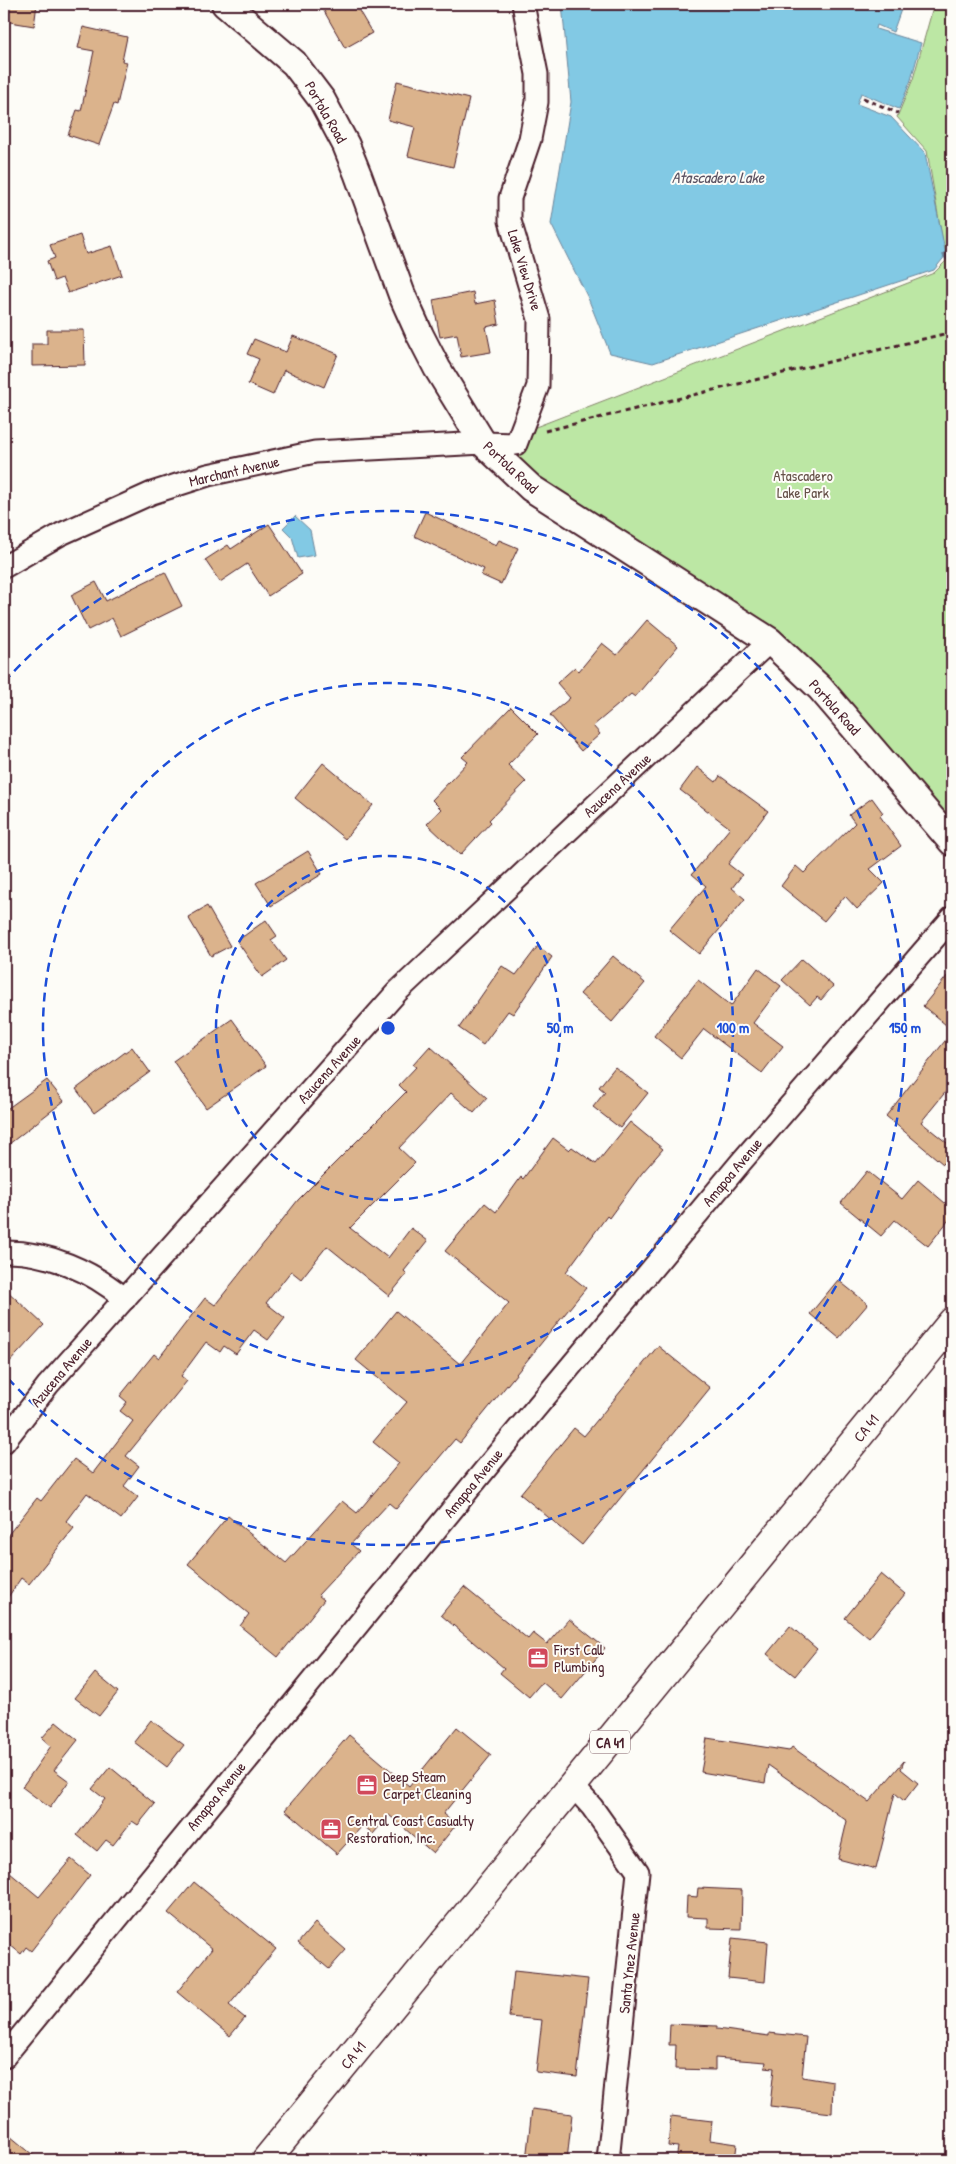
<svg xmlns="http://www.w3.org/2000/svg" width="956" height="2164" viewBox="0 0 956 2164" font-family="'Patrick Hand',sans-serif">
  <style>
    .green { fill: #bce7a4; stroke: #838368 }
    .water { fill: #82c9e4; stroke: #6c859a }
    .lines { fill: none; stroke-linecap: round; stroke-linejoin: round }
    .stream { stroke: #6c859a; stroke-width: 7 }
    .building { fill: #dbb38c; stroke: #4a1f2b }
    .minor-casing { stroke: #4a1f2b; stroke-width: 25 }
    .tertiary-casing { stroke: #4a1f2b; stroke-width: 30 }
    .primary-casing { stroke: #4a1f2b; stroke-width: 31 }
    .path { stroke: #4a1f2b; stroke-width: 3; stroke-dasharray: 5 4; stroke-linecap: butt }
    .minor { stroke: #fdfcf7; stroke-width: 21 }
    .tertiary { stroke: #fdfcf7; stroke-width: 26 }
    .primary { stroke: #fdfcf7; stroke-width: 28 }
    .ring { fill: none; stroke: #1d4ed8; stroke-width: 2.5; stroke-dasharray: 9 6 }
    .labels { text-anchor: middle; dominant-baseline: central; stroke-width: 4; stroke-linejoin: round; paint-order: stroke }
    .shield { fill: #fdfcf7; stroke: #806168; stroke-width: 1 }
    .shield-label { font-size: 14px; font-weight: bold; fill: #4a1f2b }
    .street-label { font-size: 15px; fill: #4a1f2b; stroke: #fdfcf7 }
    .park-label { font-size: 15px; fill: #665149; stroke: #fdfcf7 }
    .poi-label { font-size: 15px; fill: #4a1f2b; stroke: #fdfcf7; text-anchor: start }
    .water-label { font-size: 16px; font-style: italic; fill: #5b5262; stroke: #fdfcf7 }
    .centre { fill: #1d4ed8; stroke: #fdfcf7; stroke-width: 2.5 }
    .ring-label { font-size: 15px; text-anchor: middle; font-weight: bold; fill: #1d4ed8; stroke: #fdfcf7; stroke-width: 4; stroke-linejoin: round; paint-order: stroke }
  </style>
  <rect width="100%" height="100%" fill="#fdfcf7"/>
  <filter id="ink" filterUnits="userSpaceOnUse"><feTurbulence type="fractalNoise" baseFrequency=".02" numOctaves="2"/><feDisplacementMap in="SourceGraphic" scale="10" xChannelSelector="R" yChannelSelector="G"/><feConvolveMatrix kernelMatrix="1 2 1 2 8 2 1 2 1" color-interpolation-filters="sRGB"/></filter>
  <g filter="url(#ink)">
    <path class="green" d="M 934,4 L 952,4 L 952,844 L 769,635 L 489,445 L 934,273 L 946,261 L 927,151 L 897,117 L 913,79 Z"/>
    <g class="water">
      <path d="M 562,4 L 903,4 L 893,32 L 877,25 L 876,29 L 921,43 L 911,80 L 899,109 L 861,93 L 857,104 L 891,117 L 925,153 L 946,255 L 934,270 L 653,363 L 610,353 L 588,298 L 551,224 L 571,102 Z"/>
      <path d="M 295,516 L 310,530 L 315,555 L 298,558 L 292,537 L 283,528 Z"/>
    </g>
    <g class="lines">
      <path class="stream" d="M 946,255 L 952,260"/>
    </g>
    <g class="building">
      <path d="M 4,4 L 37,4 L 34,26 L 4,21 Z"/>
      <path d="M 320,4 L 355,4 L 372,33 L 345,48 Z"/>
      <path d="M 83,27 L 127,37 L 122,61 L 127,62 L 117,105 L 114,104 L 99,145 L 68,135 L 77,110 L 81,111 L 94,51 L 78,48 Z"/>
      <path d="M 397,81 L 469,99 L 453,167 L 408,156 L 415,127 L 388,120 Z"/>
      <path d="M 80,235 L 86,254 L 112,246 L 122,275 L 68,293 L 62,278 L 54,281 L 47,261 L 55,258 L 50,245 Z"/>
      <path d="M 473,292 L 475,304 L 495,300 L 499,324 L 486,327 L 491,352 L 461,357 L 457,334 L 440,337 L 433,300 Z"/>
      <path d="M 47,330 L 84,330 L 85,365 L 32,366 L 32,344 L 47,344 Z"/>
      <path d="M 293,336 L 338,354 L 324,387 L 284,370 L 273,395 L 248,384 L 259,359 L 247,354 L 254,339 L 286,352 Z"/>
      <path d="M 425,512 L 496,545 L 499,540 L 518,548 L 501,584 L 481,575 L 484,569 L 414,536 Z"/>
      <path d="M 269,524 L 302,574 L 268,596 L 247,564 L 220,582 L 205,560 L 228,545 L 231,549 Z"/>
      <path d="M 165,572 L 182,606 L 121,636 L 112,618 L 88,630 L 71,595 L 96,582 L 106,601 Z"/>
      <path d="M 647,620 L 678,646 L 635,697 L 631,694 L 593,726 L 600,734 L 581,751 L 550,715 L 570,698 L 557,683 L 575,667 L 579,671 L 602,643 L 617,655 Z"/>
      <path d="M 511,707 L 538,734 L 508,765 L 526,782 L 489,820 L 491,822 L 460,855 L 427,824 L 441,809 L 432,800 L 468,762 L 462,757 Z"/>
      <path d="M 323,763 L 373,805 L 345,839 L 295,798 Z"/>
      <path d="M 697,767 L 716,782 L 720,776 L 768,811 L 728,864 L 742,875 L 732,888 L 745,899 L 699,954 L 669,930 L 706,886 L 692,874 L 730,828 L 680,790 Z"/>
      <path d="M 872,798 L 883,813 L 880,816 L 901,846 L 870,869 L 884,883 L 857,909 L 845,896 L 824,921 L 781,886 L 796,866 L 804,873 L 855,823 L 849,815 Z"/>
      <path d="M 308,851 L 322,874 L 271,906 L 256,883 Z"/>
      <path d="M 207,906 L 230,946 L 211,956 L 188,917 Z"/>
      <path d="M 266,920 L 277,936 L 271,940 L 286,960 L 262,977 L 237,941 Z"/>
      <path d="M 538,946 L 552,957 L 513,1014 L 508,1011 L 483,1045 L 459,1028 L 502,966 L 516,975 Z"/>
      <path d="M 613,956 L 645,983 L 612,1022 L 580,994 Z"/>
      <path d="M 802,959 L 833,986 L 821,1000 L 817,997 L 810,1005 L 782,980 Z"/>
      <path d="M 758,968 L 781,986 L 753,1023 L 783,1046 L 762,1073 L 704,1029 L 681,1058 L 654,1036 L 698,980 L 731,1006 Z"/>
      <path d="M 952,970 L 952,1030 L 923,1006 Z"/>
      <path d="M 232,1019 L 266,1066 L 206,1108 L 173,1061 Z"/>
      <path d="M 952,1032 L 952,1084 L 921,1122 L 952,1147 L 952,1154 L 943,1164 L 886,1116 Z"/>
      <path d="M 430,1046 L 487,1098 L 474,1113 L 451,1093 L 399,1148 L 415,1163 L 350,1228 L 388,1258 L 411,1228 L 428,1241 L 404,1271 L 407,1274 L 389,1296 L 327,1246 L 301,1279 L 291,1271 L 266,1303 L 285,1318 L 268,1340 L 254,1330 L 236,1354 L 224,1346 L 220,1352 L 206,1342 L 181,1376 L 187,1381 L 126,1456 L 139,1466 L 124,1486 L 138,1497 L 121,1519 L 87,1493 L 66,1521 L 74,1528 L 29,1584 L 21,1578 L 4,1603 L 4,1540 L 37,1498 L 41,1501 L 74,1459 L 93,1473 L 133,1421 L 120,1411 L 127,1402 L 120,1396 L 154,1354 L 159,1358 L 205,1298 L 215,1305 L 298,1200 L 406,1092 L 399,1085 L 416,1067 L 413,1065 Z"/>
      <path d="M 132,1047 L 150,1072 L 94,1113 L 76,1089 Z"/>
      <path d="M 615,1067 L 648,1093 L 620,1128 L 593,1107 L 605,1092 L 599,1087 Z"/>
      <path d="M 47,1080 L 64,1101 L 4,1148 L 4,1111 Z"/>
      <path d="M 630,1122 L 663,1149 L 642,1173 L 609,1218 L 607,1216 L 566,1272 L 586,1288 L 460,1443 L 455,1439 L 396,1509 L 389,1503 L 351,1544 L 359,1551 L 318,1595 L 324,1600 L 278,1657 L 240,1626 L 249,1614 L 188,1564 L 228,1516 L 286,1563 L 342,1501 L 357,1513 L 399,1463 L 373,1442 L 407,1402 L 356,1360 L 396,1311 L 460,1364 L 509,1303 L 445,1251 L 485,1203 L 496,1212 L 521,1177 L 523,1179 L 553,1138 L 569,1150 L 572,1147 L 596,1164 Z"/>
      <path d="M 867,1171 L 902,1199 L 918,1180 L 952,1209 L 952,1216 L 928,1246 L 895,1220 L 881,1236 L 841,1203 Z"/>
      <path d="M 838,1280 L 868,1304 L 839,1338 L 810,1314 Z"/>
      <path d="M 4,1288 L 44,1325 L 4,1368 Z"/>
      <path d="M 658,1346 L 710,1388 L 582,1545 L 520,1494 L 574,1428 L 584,1436 Z"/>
      <path d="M 881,1574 L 905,1594 L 869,1638 L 845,1618 Z"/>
      <path d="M 464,1587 L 528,1639 L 533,1633 L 547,1644 L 569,1619 L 605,1648 L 562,1699 L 542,1682 L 529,1697 L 500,1673 L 504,1668 L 441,1615 Z"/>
      <path d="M 790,1626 L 817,1649 L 795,1676 L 767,1654 Z"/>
      <path d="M 95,1673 L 118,1692 L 99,1716 L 75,1698 Z"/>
      <path d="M 151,1720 L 184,1745 L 167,1767 L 134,1742 Z"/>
      <path d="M 56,1722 L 78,1740 L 54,1770 L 69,1781 L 50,1808 L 22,1787 L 51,1746 L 42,1738 Z"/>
      <path d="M 457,1727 L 491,1755 L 443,1814 L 456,1825 L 433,1853 L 389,1815 L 373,1834 L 363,1825 L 337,1854 L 285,1810 L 349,1735 L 409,1786 Z"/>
      <path d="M 707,1738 L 789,1751 L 792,1747 L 869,1802 L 904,1761 L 901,1769 L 918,1783 L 904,1801 L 895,1793 L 876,1869 L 838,1859 L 847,1821 L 768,1765 L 765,1783 L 701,1772 Z"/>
      <path d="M 110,1767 L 155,1804 L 138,1825 L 132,1821 L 113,1845 L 106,1840 L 97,1851 L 77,1835 L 105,1799 L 92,1789 Z"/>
      <path d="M 71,1859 L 90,1875 L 31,1951 L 26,1947 L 21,1954 L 4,1940 L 4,1868 L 39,1897 Z"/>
      <path d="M 194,1882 L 276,1949 L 229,2005 L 245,2018 L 230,2036 L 177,1992 L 212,1949 L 168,1913 Z"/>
      <path d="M 698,1888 L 742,1890 L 741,1929 L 708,1928 L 708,1918 L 686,1917 L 687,1896 L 697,1897 Z"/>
      <path d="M 315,1923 L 346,1950 L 329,1969 L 298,1943 Z"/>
      <path d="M 732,1938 L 768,1942 L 765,1982 L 728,1978 Z"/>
      <path d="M 514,1971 L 588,1979 L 577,2077 L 536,2072 L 542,2020 L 509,2017 Z"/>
      <path d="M 670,2024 L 717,2026 L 717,2029 L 769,2036 L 769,2033 L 806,2037 L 802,2077 L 833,2082 L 832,2113 L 770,2106 L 774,2068 L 765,2067 L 766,2062 L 715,2058 L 715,2070 L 675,2069 L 676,2045 L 669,2045 Z"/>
      <path d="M 532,2109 L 572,2114 L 567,2160 L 526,2160 Z"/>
      <path d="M 671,2116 L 712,2121 L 710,2140 L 737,2144 L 735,2160 L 676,2160 L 678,2147 L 668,2146 Z"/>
      <path d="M 4,2131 L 39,2160 L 4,2160 Z"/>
    </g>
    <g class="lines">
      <g class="minor-casing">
        <g id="minor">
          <path d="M 4,567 L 61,534 L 152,493 L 208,475 L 315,452 L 483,443 L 516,444 L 538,386 L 539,319 L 510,221 L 510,198 L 530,139 L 537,102 L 537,74 L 523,4"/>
          <path d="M 4,1252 C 47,1251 92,1271 125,1299"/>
          <path d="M 4,1442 L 48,1385 L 397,992 L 770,641"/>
          <path d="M 574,1787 L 592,1807 L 638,1872 L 608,2160"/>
          <path d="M 4,2057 L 510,1439 L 741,1162 L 952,918"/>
        </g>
      </g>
      <g class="tertiary-casing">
        <path id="tertiary" d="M 225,4 L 294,63 L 322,100 L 346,145 L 358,175 L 402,295 L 420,335 L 437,368 L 483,443 L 531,488 L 770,641 L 820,688 L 952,842"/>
      </g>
      <g class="primary-casing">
        <path id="primary" d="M 266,2160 L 952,1322"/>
      </g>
      <g class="path">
        <path d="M 863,98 L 898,113"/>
        <path d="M 545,431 L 952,332"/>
      </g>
      <use href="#minor" class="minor"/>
      <use href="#tertiary" class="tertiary"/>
      <use href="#primary" class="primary"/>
    </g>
  </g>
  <g class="ring">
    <circle cx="388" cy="1028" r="172"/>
    <circle cx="388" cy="1028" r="345"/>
    <path d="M4 682A517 517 0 1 1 4 1374"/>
  </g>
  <defs>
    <g id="office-square" transform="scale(1.125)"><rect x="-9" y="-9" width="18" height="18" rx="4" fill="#d1495b" stroke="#fdfcf7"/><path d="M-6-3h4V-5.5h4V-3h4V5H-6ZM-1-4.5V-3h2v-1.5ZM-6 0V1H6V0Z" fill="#fff"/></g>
  </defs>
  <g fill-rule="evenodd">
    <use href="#office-square" x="538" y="1658"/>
    <use href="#office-square" x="367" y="1785"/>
    <use href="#office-square" x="331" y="1829"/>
  </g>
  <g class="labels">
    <rect class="shield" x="590" y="1730.5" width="40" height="23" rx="4"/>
    <g class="shield-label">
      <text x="610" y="1742">CA 41</text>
    </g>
    <g class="street-label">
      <text transform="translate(326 112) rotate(60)">Portola Road</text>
      <text transform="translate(525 270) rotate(73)">Lake View Drive</text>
      <text transform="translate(511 467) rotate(43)">Portola Road</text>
      <text transform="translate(234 471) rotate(-13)">Marchant Avenue</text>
      <text transform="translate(835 707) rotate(48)">Portola Road</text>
      <text transform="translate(617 785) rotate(-43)">Azucena Avenue</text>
      <text transform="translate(329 1069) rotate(-48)">Azucena Avenue</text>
      <text transform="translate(732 1172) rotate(-50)">Amapoa Avenue</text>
      <text transform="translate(61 1372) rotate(-50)">Azucena Avenue</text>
      <text transform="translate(866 1428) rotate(-51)">CA 41</text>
      <text transform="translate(473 1483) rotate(-51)">Amapoa Avenue</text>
      <text transform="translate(216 1796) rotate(-51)">Amapoa Avenue</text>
      <text transform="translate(629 1963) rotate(-84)">Santa Ynez Avenue</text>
      <text transform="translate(353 2055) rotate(-51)">CA 41</text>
    </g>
    <g class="park-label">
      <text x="803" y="475">Atascadero<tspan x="803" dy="17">Lake Park</tspan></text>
    </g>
    <g class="poi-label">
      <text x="554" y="1649">First Call<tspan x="554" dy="17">Plumbing</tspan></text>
      <text x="383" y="1776">Deep Steam<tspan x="383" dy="17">Carpet Cleaning</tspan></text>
      <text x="347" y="1820">Central Coast Casualty<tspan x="347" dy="17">Restoration, Inc.</tspan></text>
    </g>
    <g class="water-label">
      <text x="718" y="177">Atascadero Lake</text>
    </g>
  </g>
  <circle cx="388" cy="1028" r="8" class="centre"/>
  <g class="ring-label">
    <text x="560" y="1033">50 m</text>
    <text x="733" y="1033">100 m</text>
    <text x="905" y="1033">150 m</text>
  </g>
  <rect width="956" height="2164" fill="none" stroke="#fdfcf7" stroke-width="20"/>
  <rect x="10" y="10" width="936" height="2144" fill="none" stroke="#4a1f2b" stroke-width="2" filter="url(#ink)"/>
</svg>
